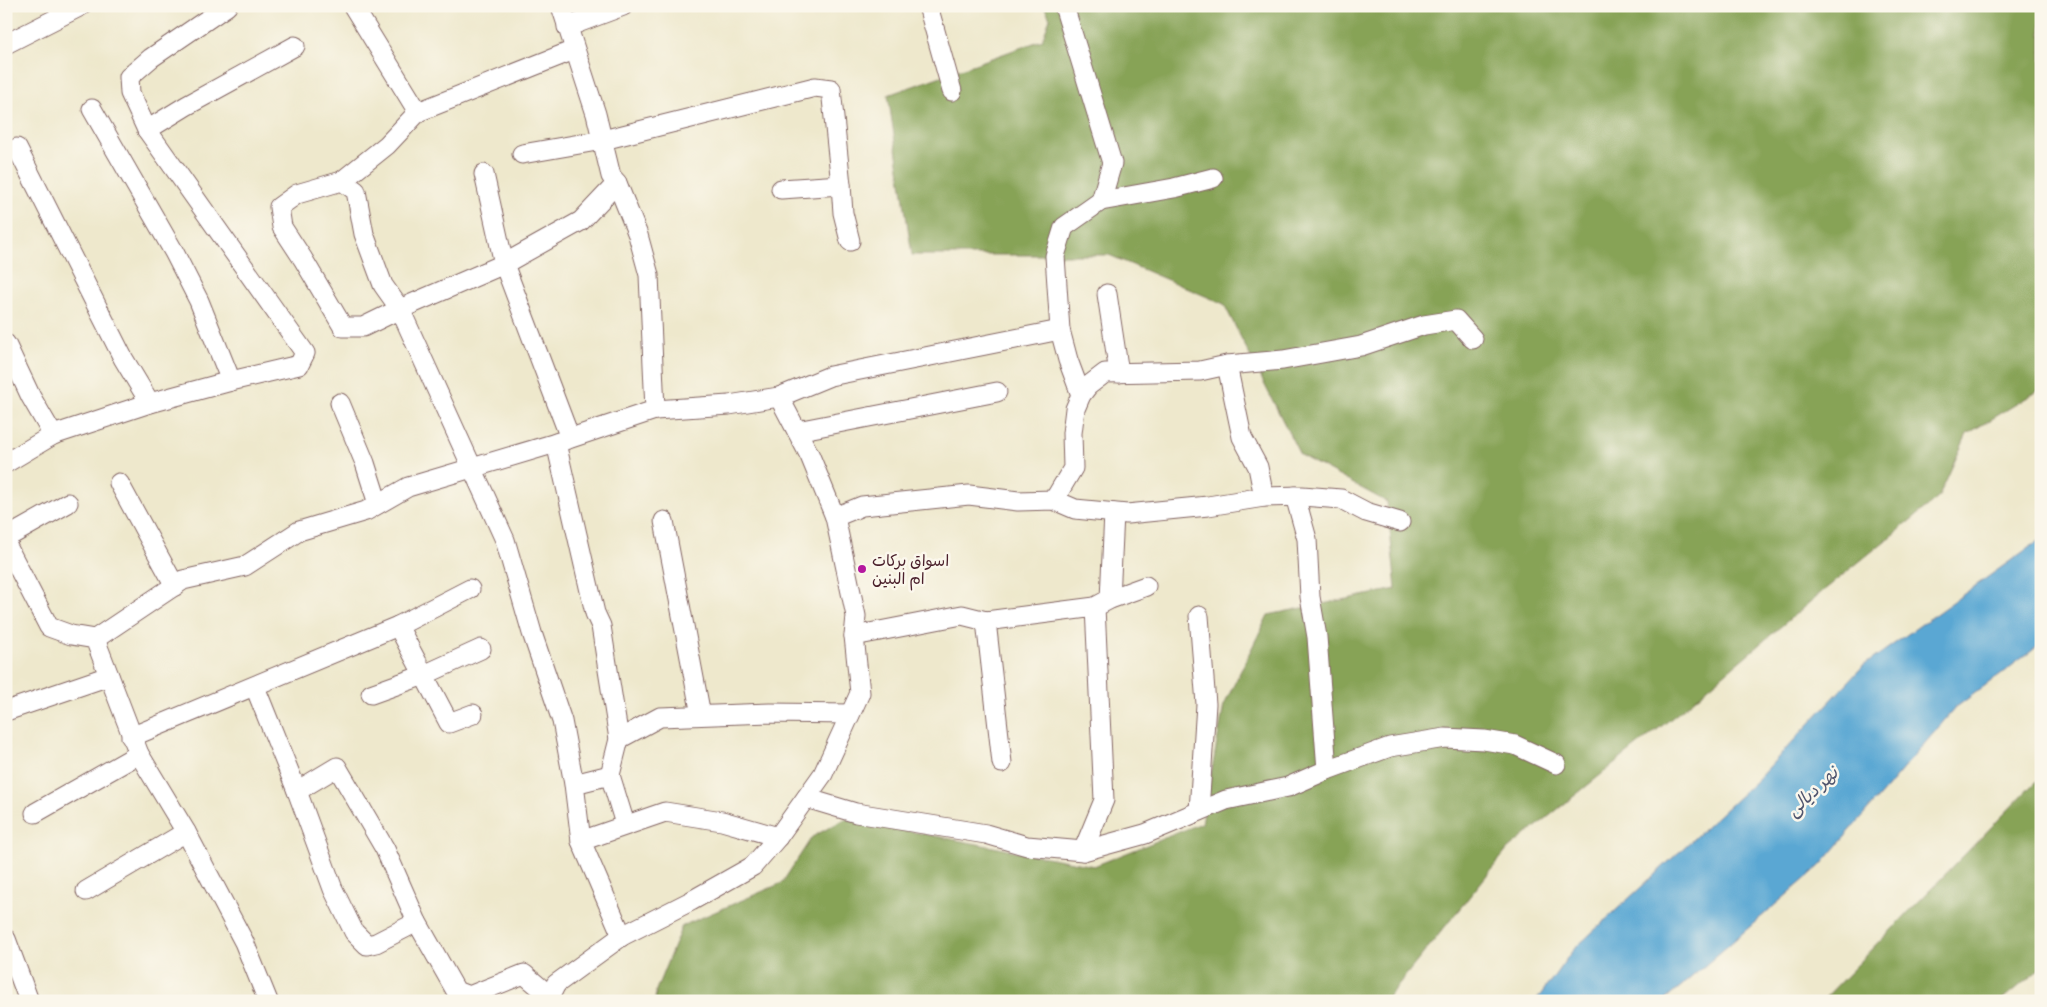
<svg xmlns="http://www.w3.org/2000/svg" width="2047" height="1007" viewBox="0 0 2047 1007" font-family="'Patrick Hand','Playpen Sans Arabic',sans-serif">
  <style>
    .forest { fill: #87a356; stroke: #686140 }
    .water { fill: #5aa7d3; stroke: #52637f }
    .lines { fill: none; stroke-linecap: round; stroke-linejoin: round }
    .minor-casing { stroke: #836563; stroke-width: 21 }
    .minor { stroke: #fff; stroke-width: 19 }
    .poi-dot { fill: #b5179e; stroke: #fbf7ec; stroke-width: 2 }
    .labels { text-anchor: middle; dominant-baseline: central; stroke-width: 5; stroke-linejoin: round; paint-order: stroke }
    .poi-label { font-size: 16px; fill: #4a1f2b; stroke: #fbf7ec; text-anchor: start }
    .water-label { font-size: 18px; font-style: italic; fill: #50556e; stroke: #fbf7ec }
  </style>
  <rect width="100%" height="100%" fill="#fbf7ec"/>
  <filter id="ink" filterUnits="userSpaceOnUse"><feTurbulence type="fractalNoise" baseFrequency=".02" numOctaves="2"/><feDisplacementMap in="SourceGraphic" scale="10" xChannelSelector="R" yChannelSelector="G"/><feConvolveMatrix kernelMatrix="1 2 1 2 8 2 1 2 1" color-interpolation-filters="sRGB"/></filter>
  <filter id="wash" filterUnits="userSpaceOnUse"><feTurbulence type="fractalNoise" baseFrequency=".0096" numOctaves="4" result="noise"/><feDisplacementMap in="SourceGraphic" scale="20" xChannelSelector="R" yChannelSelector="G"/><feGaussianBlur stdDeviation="1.12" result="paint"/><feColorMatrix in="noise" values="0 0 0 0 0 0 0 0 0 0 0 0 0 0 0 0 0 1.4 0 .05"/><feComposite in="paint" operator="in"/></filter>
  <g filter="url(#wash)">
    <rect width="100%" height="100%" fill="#eee8cc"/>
    <g class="forest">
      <path d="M 1044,6 L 2041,6 L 2041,389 L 1967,434 L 1938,498 L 1823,591 L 1678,713 L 1508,849 L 1385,1001 L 655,1001 L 656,990 L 682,926 L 782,883 L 812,837 L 845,819 L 1094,866 L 1202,823 L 1224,705 L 1268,615 L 1396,589 L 1387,502 L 1300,455 L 1224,304 L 1109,255 L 912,255 L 888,95 L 1042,40 L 1050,18 Z"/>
      <path d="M 2041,776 L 2041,968 L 2001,1001 L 1822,1001 Z"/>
    </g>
    <path class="water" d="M 2041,539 L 2041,644 L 1955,708 L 1820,866 L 1664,1001 L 1536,1001 L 1573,950 L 1757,780 L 1863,666 Z"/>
  </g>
  <g filter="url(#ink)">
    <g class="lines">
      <g class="minor-casing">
        <g id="minor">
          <path d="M 353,6 L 418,112"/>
          <path d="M 928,6 L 952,91"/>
          <path d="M 1064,6 L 1112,163 L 1101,201"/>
          <path d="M 567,27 L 623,6"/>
          <path d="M 6,44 L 81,6"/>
          <path d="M 92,109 L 174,252 L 199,301 L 231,381"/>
          <path d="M 147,130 L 186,106 L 295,46"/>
          <path d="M 17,148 L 123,358 L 150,403"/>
          <path d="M 522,154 L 603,140 L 815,87 L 831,89 L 841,185 L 781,189"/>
          <path d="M 484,174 L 504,264 L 570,438"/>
          <path d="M 342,181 L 387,145 L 418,112 L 574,50"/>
          <path d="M 617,183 L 581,221 L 504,264 L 400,309 L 363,327 L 343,327 L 303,259 L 282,227 L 279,207 L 297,194 L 342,181 L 356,191 L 364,234 L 383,285 L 400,309 L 505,540 L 532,633 L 562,721 L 574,784 L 581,841 L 622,936"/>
          <path d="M 841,185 L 843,213 L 850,241"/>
          <path d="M 1107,294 L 1119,373"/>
          <path d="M 6,344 L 31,397 L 53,435"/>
          <path d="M 1227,365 L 1242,437 L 1258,467 L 1264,497"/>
          <path d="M 1081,395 L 1068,360 L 1060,330 L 1055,256 L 1064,227 L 1101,201 L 1174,188 L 1213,178"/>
          <path d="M 340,403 L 365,463 L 378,504"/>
          <path d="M 655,410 L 729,405 L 779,397 L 830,376 L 1060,330"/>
          <path d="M 797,431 L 997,392"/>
          <path d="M 556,443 L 595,613 L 601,626 L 619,739 L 610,775 L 625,824"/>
          <path d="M 6,463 L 53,435 L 150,403 L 231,381 L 299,365 L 305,353 L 147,130 L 130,93 L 129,77 L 151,58 L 227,6"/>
          <path d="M 119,483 L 175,586"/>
          <path d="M 1295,496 L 1307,539 L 1310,597 L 1317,637 L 1327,770"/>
          <path d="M 1054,500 L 1073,468 L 1072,433 L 1075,409 L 1081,395 L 1088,386 L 1105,373 L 1200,371 L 1227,365 L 1283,360 L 1361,346 L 1424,325 L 1456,320 L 1473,339"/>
          <path d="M 835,517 L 862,506 L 969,495 L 1018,501 L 1054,500 L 1075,509 L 1127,514 L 1208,506 L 1264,497 L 1302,496 L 1341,499 L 1366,512 L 1400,522"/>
          <path d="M 664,521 L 701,715"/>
          <path d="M 6,538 L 68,503"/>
          <path d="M 6,544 L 49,627 L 71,635 L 95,639 L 139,754 L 186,832 L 244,942 L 268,1001"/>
          <path d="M 1110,599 L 1114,513"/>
          <path d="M 1199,616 L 1206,704 L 1199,811"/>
          <path d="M 986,621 L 1002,763"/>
          <path d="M 398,626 L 449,723 L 473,714"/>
          <path d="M 854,636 L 962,615 L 986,621 L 1095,607 L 1110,599 L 1146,586"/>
          <path d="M 95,639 L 183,580 L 245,566 L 299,531 L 366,511 L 408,487 L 556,443 L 655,410 L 649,275 L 638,235 L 617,183 L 611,176 L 596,114 L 561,6"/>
          <path d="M 255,687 L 297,791 L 333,889 L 354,932 L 367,945 L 376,943 L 417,922"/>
          <path d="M 371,694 L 424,675 L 481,649"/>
          <path d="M 6,711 L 109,676"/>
          <path d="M 131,737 L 398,626 L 470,589"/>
          <path d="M 619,739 L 660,717 L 770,713 L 850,714"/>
          <path d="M 574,784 L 610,775"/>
          <path d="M 297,791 L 337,767 L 385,849 L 417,922 L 456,991 L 469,996 L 524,974 L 550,996"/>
          <path d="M 806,798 L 856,813 L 986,834 L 1027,846 L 1083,851 L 1145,834 L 1226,800 L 1288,787 L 1327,770 L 1390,747 L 1445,738 L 1484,740 L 1515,745 L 1556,764"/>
          <path d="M 35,813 L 139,754"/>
          <path d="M 581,841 L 665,812 L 722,821 L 778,837"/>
          <path d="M 1083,851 L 1104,800 L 1095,607"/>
          <path d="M 86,891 L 186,832"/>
          <path d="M 6,939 L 29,1001"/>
          <path d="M 551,1001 L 550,996 L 556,984 L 622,936 L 691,901 L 753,866 L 778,837 L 823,774 L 860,693 L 854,636 L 856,616 L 835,517 L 810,456 L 779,397"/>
        </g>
      </g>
      <use href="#minor" class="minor"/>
    </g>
  </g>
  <circle class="poi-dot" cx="862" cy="569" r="5"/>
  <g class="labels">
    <g class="poi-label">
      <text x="872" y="560">اسواق بركات<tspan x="872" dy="18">ام البنين</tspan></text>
    </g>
    <g class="water-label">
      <text transform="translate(1812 791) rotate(-43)">نهر ديالى</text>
    </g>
  </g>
  <rect width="2047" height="1007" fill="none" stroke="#fbf7ec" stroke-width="25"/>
</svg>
